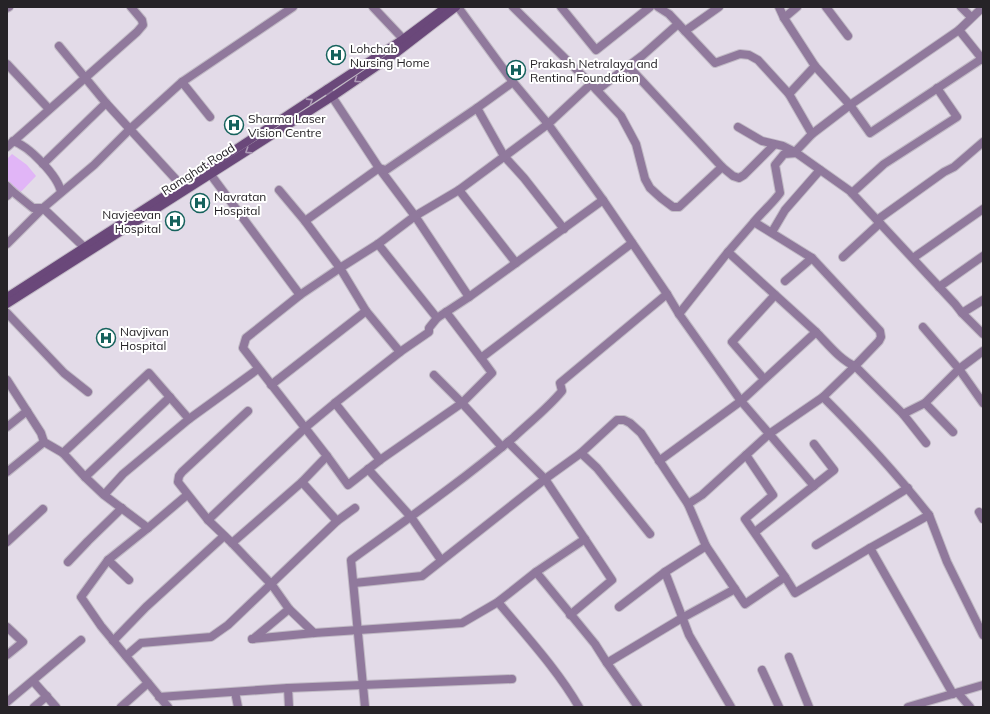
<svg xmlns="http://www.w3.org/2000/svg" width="990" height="714" viewBox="0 0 990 714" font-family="Mulish,sans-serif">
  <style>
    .park { fill: #e1b5f7 }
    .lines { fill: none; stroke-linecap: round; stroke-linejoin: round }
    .minor-casing { stroke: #c1bac5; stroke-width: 10 }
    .tertiary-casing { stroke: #c1bac5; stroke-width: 10 }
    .secondary-casing { stroke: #c1bac5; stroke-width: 10 }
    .minor { stroke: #90799c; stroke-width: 8 }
    .tertiary { stroke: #90799c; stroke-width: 8 }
    .secondary { stroke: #6a487a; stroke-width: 8 }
    .oneway { stroke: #ad9ab6 }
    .labels { text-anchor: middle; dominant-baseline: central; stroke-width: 4; stroke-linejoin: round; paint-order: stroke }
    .poi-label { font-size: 12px; fill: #262327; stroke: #fff; text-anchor: start }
    .street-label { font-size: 12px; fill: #262327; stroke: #fff }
  </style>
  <rect width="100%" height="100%" fill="#e3dbe8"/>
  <path class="park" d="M 12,154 L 27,165 L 36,176 L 17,196 L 7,187 L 7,159 Z"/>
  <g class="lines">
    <g class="minor-casing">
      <g id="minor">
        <path d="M 373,7 L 407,43"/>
        <path d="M 458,7 L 513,82 L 548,124 L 603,200 L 667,294"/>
        <path d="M 513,7 L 591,84 L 621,116 L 636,144 L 645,179 L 650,188 L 661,198 L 673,207 L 679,207 L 722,167 L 629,67"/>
        <path d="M 561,7 L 596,50 L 650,7"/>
        <path d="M 658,7 L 669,14 L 715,63 L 740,54 L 749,55 L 758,60 L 789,94 L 812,134"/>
        <path d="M 779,7 L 784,18 L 815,66 L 850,105 L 959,30 L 983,7"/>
        <path d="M 826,7 L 848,36"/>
        <path d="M 961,7 L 971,17"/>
        <path d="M 7,8 L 9,7"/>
        <path d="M 784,18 L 797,7"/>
        <path d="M 959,30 L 983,60"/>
        <path d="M 685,31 L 719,7"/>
        <path d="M 59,46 L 106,103 L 181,185"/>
        <path d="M 7,64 L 49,109"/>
        <path d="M 182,82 L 293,7"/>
        <path d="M 327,89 L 379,168 L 415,216 L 469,297 L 603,200"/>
        <path d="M 597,90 L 643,55 L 678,24"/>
        <path d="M 789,94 L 815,66"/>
        <path d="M 477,108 L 513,82"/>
        <path d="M 738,127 L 762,141 L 783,146 L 795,152 L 850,191 L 955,304 L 962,313 L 983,334"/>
        <path d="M 13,141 C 29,146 58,176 61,192"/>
        <path d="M 7,147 L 137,32 L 143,25 L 142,20 L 131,7"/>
        <path d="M 795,152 L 812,134 L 850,105 L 870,133 L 983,58"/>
        <path d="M 43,164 L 106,103"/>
        <path d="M 722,167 L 733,176 L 739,178 L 744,175 L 774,145"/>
        <path d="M 211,175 L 300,295 L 246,338 L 243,348 L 327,456 L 302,482"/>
        <path d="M 7,186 L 12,191 L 7,196"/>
        <path d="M 459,190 L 516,263"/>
        <path d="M 12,191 L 33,208 L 43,208"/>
        <path d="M 852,193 L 884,164 L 957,117 L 937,88"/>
        <path d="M 877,220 L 944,172 L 954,167 L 983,142"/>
        <path d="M 305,221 L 379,168 L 386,170 L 477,108 L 504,156 L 524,178 L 564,229"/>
        <path d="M 754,222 C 762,212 772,204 780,193 L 775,165 L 784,154 L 797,153"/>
        <path d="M 772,232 L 785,210 L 820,170"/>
        <path d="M 7,244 L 43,208"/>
        <path d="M 378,244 L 437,318 L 469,297"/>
        <path d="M 84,247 L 43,208 L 94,165 L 130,129 L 182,82 L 210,117"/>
        <path d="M 843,257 L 880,223"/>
        <path d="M 913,258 L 983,209"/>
        <path d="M 785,281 L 812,258"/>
        <path d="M 939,287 L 983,256"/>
        <path d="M 300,295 L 340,268 L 378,244 L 415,216 L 459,190 L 548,124 L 591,84"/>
        <path d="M 446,312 L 481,358"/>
        <path d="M 7,313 L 64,373 L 88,392"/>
        <path d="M 962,313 L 983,300"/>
        <path d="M 679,314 L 728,252"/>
        <path d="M 816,332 L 728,252 L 754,222 L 812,258 L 880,331 L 881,337 L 879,341 L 855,366 L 903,414 L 926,443"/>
        <path d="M 983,351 L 959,369 L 983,403"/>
        <path d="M 400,352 L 429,332 L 429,328 L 437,318"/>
        <path d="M 434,375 L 462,403 L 502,447"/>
        <path d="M 764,379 L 732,342 L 775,295"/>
        <path d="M 7,380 L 41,433 L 44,442 L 63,453"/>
        <path d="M 271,385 L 366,311"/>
        <path d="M 823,397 C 861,435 896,473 929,515 L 870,548"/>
        <path d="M 335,403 L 380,460"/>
        <path d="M 925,403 L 953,432"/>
        <path d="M 248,411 L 182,472 L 179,476 L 178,482 L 208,520 L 232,543 L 272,585 L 289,609 L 314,633"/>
        <path d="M 903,414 L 925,403 L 959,369 L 923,327"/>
        <path d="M 189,419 L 258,369"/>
        <path d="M 7,427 L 27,411"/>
        <path d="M 508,442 L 545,479 L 612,580 L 570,615"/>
        <path d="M 581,453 L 597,468 L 650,534"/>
        <path d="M 746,455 L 773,495 L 745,519 L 785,577"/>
        <path d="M 327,456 L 348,485 L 380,460 L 462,403 L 492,373 L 481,358 L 632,243"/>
        <path d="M 659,461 L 741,401 L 816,332 C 827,343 841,361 855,366 L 823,397 L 769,434 L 702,495 L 688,504"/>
        <path d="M 368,469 L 411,517 L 441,560"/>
        <path d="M 7,472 L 44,442"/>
        <path d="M 85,477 L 170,397"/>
        <path d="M 104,495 L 123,474 L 189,419 L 149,373 L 63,453 L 85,477 L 104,495 L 148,528 L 108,560 L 81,597 L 101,626 L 168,707"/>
        <path d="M 979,512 L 983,519"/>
        <path d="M 929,515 L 947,562 L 983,635"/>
        <path d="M 208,520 L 306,427 L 335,403 L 400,352 L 366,311 L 340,268 L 305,221 L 279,190"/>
        <path d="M 148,528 L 187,495"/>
        <path d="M 755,532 L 834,470 L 814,444"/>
        <path d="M 7,542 L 43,509"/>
        <path d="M 232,543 L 302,482 L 337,521 L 355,508"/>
        <path d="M 816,545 L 908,488"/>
        <path d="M 706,546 L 665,572 L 689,635 L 731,707"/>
        <path d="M 108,560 L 129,580"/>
        <path d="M 68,562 L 88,541 L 122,508"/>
        <path d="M 536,572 L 595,644 L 607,663 L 638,707"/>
        <path d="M 354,583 L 422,576 L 545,479 L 581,453 L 617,420 L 624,420 L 630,423 L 641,433 L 688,504 L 706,546 L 745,604 L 785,577 L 795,593 L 870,548 L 953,694"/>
        <path d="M 498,602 C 526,636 557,669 579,707"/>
        <path d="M 619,607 L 665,572"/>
        <path d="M 7,627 L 23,642 L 7,655"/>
        <path d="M 252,639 L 314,633 L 462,623 L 498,602 L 536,572 L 585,539"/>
        <path d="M 253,639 L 289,609"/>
        <path d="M 113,641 L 146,607 L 224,536"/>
        <path d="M 126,656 L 141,643 L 211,637 L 228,625 L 337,521"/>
        <path d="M 789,657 L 809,707"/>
        <path d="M 607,663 L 682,618 L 735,589"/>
        <path d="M 762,670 L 779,707"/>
        <path d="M 33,681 L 56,707"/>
        <path d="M 288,688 L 289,707"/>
        <path d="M 235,692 L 238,707"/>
        <path d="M 958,693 L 970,707"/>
        <path d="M 159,697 L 288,688 L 512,679"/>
        <path d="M 7,702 L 81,640"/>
        <path d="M 34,707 L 47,696"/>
        <path d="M 121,707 L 148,683"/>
        <path d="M 365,707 L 351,560 C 406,520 462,481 514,437 C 530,422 548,408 562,391 L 560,383 L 667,294 L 679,314 L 741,401 L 814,486"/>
      </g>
    </g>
    <g class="tertiary-casing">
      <path id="tertiary" d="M 908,707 L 983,685"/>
    </g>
    <g class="secondary-casing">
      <g id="secondary">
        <path d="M 7,297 L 181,185 L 403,39 L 446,7"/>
        <path d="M 7,304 L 332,97 L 395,54 L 456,7"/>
      </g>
    </g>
    <use href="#minor" class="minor"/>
    <use href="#tertiary" class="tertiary"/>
    <use href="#secondary" class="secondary"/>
  </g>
  <defs><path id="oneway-chevron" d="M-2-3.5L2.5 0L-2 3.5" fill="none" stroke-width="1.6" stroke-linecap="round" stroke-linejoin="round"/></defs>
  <g class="oneway">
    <use href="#oneway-chevron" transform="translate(357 80) rotate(146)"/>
    <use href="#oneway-chevron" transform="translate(310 101) rotate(-33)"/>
    <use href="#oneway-chevron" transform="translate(248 151) rotate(147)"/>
  </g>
  <defs>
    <g id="hospital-ring" transform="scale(1)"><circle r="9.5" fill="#fff" stroke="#15625c" stroke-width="1.5"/><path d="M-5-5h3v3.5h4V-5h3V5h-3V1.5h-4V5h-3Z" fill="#15625c"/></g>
  </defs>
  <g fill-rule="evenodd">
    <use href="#hospital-ring" x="336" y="55"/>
    <use href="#hospital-ring" x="516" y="70"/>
    <use href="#hospital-ring" x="234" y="125"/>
    <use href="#hospital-ring" x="200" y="203"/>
    <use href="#hospital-ring" x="175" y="221"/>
    <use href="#hospital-ring" x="106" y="338"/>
  </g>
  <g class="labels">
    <g class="poi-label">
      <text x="350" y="48">Lohchab<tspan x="350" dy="14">Nursing Home</tspan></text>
      <text x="530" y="63">Prakash Netralaya and<tspan x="530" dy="14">Rentina Foundation</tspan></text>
      <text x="248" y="118">Sharma Laser<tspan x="248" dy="14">Vision Centre</tspan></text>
      <text x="214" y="196">Navratan<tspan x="214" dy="14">Hospital</tspan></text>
      <text x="161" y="214" text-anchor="end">Navjeevan<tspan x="161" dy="14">Hospital</tspan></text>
      <text x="120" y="331">Navjivan<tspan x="120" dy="14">Hospital</tspan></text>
    </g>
    <g class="street-label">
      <text transform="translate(198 169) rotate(-33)">Ramghat Road</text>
    </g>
  </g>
  <rect width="990" height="714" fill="none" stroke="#262327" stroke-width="16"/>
</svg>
